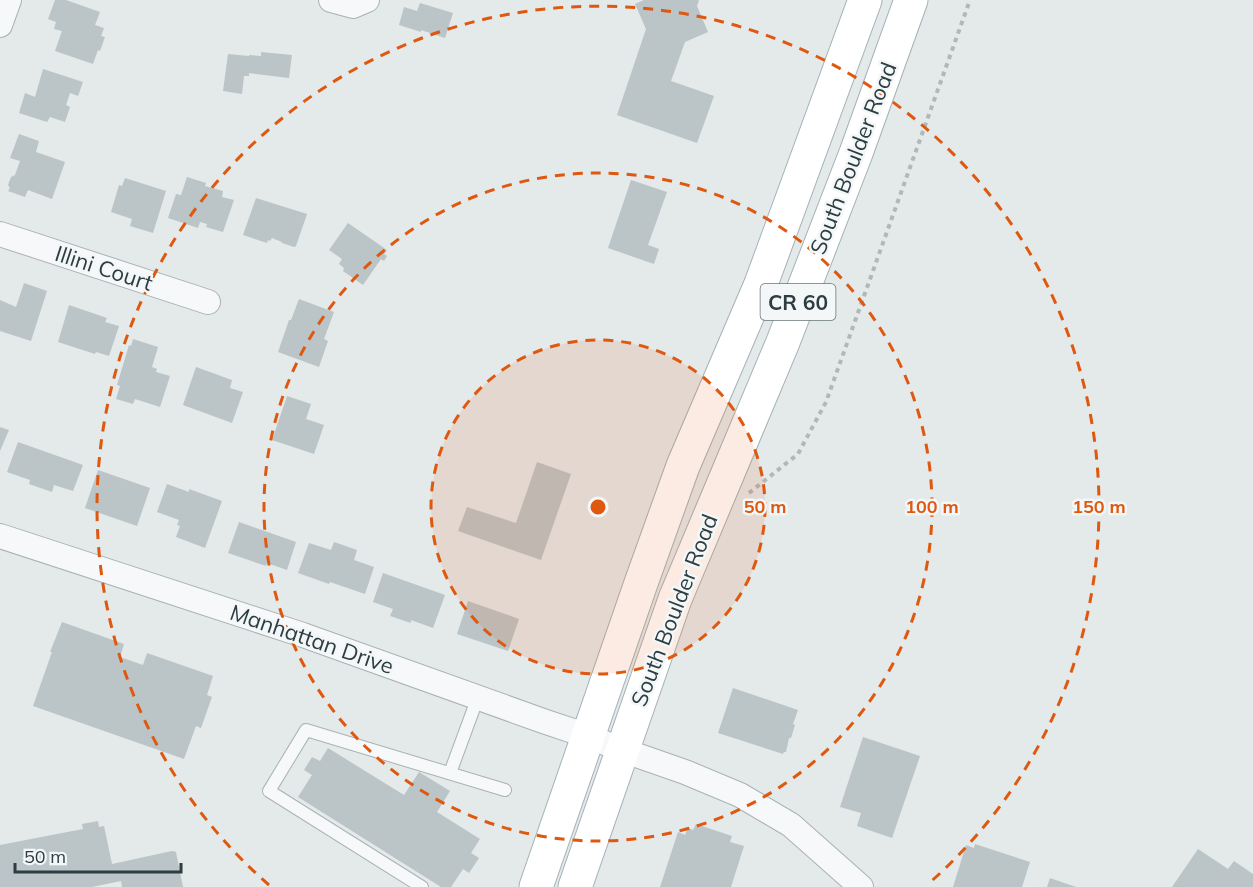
<svg xmlns="http://www.w3.org/2000/svg" width="1253" height="887" viewBox="0 0 1253 887" font-family="Mulish,sans-serif">
  <style>
    .building { fill: #bbc4c7 }
    .lines { fill: none; stroke-linecap: round; stroke-linejoin: round }
    .service-casing { stroke: #a9b2b4; stroke-width: 14 }
    .minor-casing { stroke: #a9b2b4; stroke-width: 26 }
    .primary-casing { stroke: #a4b2b5; stroke-width: 35 }
    .path { stroke: #b2b8ba; stroke-width: 4; stroke-dasharray: 4.5 4.5; stroke-linecap: butt }
    .service { stroke: #f6f8f9; stroke-width: 12 }
    .minor { stroke: #f6f8f9; stroke-width: 24 }
    .primary { stroke: #fff; stroke-width: 33 }
    .ring { fill: none; stroke: #df580f; stroke-width: 3; stroke-dasharray: 10 8 }
    .labels { text-anchor: middle; dominant-baseline: central; stroke-width: 5; stroke-linejoin: round; paint-order: stroke }
    .shield { fill: #f3f7f8; stroke: #687578; stroke-width: 1.5 }
    .shield-label { font-size: 21px; font-weight: bold; fill: #2d3d41 }
    .street-label { font-size: 22px; fill: #2d3d41; stroke: #f3f7f8 }
    .centre { fill: #df580f; stroke: #f3f7f8; stroke-width: 3 }
    .ring-label { font-size: 18px; text-anchor: middle; font-weight: bold; fill: #df580f; stroke: #f3f7f8; stroke-width: 5; stroke-linejoin: round; paint-order: stroke }
  </style>
  <rect width="100%" height="100%" fill="#e4e9ea"/>
  <g class="building">
    <path d="M 55,0 L 66,0 L 100,12 L 95,25 L 104,28 L 101,36 L 105,37 L 100,51 L 98,50 L 93,64 L 55,51 L 62,31 L 54,29 L 56,22 L 48,19 Z"/>
    <path d="M 644,0 L 699,0 L 697,6 L 708,32 L 685,42 L 671,81 L 714,96 L 697,143 L 617,115 L 646,29 L 635,4 Z"/>
    <path d="M 420,3 L 453,13 L 445,38 L 421,30 L 421,32 L 399,25 L 404,7 L 417,11 Z"/>
    <path d="M 261,52 L 292,55 L 289,78 L 249,73 L 249,76 L 244,76 L 242,94 L 223,91 L 228,54 L 249,56 L 249,55 L 261,56 Z"/>
    <path d="M 43,69 L 83,82 L 78,96 L 70,93 L 66,105 L 70,107 L 65,122 L 50,117 L 47,122 L 19,113 L 25,93 L 35,97 Z"/>
    <path d="M 19,134 L 39,141 L 36,152 L 65,162 L 52,199 L 28,190 L 25,197 L 8,191 L 10,188 L 8,185 L 11,177 L 15,175 L 20,161 L 10,158 Z"/>
    <path d="M 187,177 L 206,183 L 205,186 L 223,191 L 222,197 L 234,200 L 223,232 L 206,227 L 207,224 L 200,222 L 198,228 L 168,218 L 176,194 L 181,195 Z"/>
    <path d="M 125,178 L 166,191 L 153,233 L 130,226 L 132,219 L 111,212 L 119,185 L 122,186 Z"/>
    <path d="M 631,180 L 667,192 L 648,245 L 659,249 L 654,264 L 608,248 Z"/>
    <path d="M 256,198 L 307,214 L 296,246 L 294,247 L 282,243 L 282,242 L 272,238 L 270,241 L 268,240 L 267,243 L 243,235 Z"/>
    <path d="M 348,223 L 387,250 L 384,254 L 387,256 L 384,261 L 381,259 L 363,285 L 343,271 L 344,268 L 339,264 L 342,259 L 329,250 Z"/>
    <path d="M 24,283 L 47,291 L 31,341 L 0,331 L 0,300 L 16,307 Z"/>
    <path d="M 299,299 L 334,312 L 324,339 L 328,341 L 319,367 L 278,352 L 289,320 L 291,320 Z"/>
    <path d="M 69,305 L 107,318 L 105,322 L 119,326 L 109,356 L 96,352 L 95,354 L 58,342 Z"/>
    <path d="M 133,339 L 158,347 L 152,367 L 157,369 L 156,372 L 170,376 L 160,407 L 135,399 L 133,404 L 116,399 L 120,386 L 117,385 L 129,345 L 131,346 Z"/>
    <path d="M 196,367 L 232,380 L 230,388 L 243,392 L 232,423 L 183,405 Z"/>
    <path d="M 287,396 L 311,404 L 306,419 L 324,425 L 314,454 L 272,440 Z"/>
    <path d="M 0,427 L 9,430 L 0,451 Z"/>
    <path d="M 18,442 L 83,465 L 73,491 L 54,485 L 52,492 L 29,484 L 30,480 L 7,472 Z"/>
    <path d="M 537,462 L 571,474 L 541,560 L 458,531 L 467,507 L 516,523 Z"/>
    <path d="M 98,470 L 150,488 L 137,526 L 85,508 Z"/>
    <path d="M 167,484 L 189,492 L 189,489 L 222,501 L 205,548 L 176,537 L 180,526 L 177,525 L 179,520 L 157,512 Z"/>
    <path d="M 239,522 L 296,542 L 287,570 L 267,563 L 266,566 L 228,553 Z"/>
    <path d="M 334,542 L 357,550 L 354,560 L 374,567 L 365,594 L 330,582 L 329,584 L 298,573 L 309,543 L 331,550 Z"/>
    <path d="M 383,573 L 445,595 L 433,628 L 411,620 L 411,623 L 390,616 L 393,609 L 373,602 Z"/>
    <path d="M 468,601 L 519,619 L 508,651 L 457,634 Z"/>
    <path d="M 62,622 L 124,644 L 120,657 L 143,665 L 147,653 L 213,676 L 207,695 L 212,697 L 201,728 L 196,726 L 184,759 L 33,706 L 52,652 L 50,652 Z"/>
    <path d="M 733,688 L 798,710 L 793,724 L 795,725 L 791,738 L 789,738 L 786,752 L 784,752 L 783,754 L 718,733 Z"/>
    <path d="M 863,737 L 920,756 L 892,838 L 857,826 L 861,813 L 840,807 Z"/>
    <path d="M 328,748 L 404,795 L 419,772 L 450,791 L 437,812 L 480,839 L 471,853 L 479,858 L 469,873 L 463,869 L 451,887 L 441,887 L 298,797 L 312,775 L 304,770 L 312,757 L 320,761 Z"/>
    <path d="M 98,821 L 99,827 L 104,826 L 112,864 L 172,851 L 176,852 L 183,887 L 122,887 L 121,881 L 92,887 L 0,887 L 0,845 L 83,829 L 82,824 Z"/>
    <path d="M 696,824 L 732,836 L 730,842 L 744,846 L 731,887 L 660,887 L 678,832 L 685,835 L 688,828 L 693,830 Z"/>
    <path d="M 975,844 L 1030,862 L 1022,887 L 953,887 L 966,845 L 974,848 Z"/>
    <path d="M 1198,849 L 1228,869 L 1234,861 L 1253,874 L 1253,887 L 1172,887 Z"/>
    <path d="M 1050,878 L 1076,887 L 1047,887 Z"/>
  </g>
  <g class="lines">
    <g class="service-casing">
      <g id="service">
        <path d="M 450,773 L 478,697"/>
        <path d="M 422,887 L 269,791 L 306,730 L 505,790"/>
      </g>
    </g>
    <g class="minor-casing">
      <g id="minor">
        <path d="M 331,0 L 353,6 L 367,0"/>
        <path d="M 0,25 L 9,0"/>
        <path d="M 0,234 L 208,302"/>
        <path d="M 0,536 L 303,635 L 546,722 L 588,736 L 622,750 L 685,772 L 740,795 L 791,825 L 861,887"/>
      </g>
    </g>
    <g class="primary-casing">
      <g id="primary">
        <path d="M 536,887 L 640,586 L 683,466 L 761,284 L 865,0"/>
        <path d="M 575,887 L 675,599 L 783,342 L 856,153 L 911,0"/>
      </g>
    </g>
    <path class="path" d="M 749,493 L 798,454 L 826,402 L 970,0"/>
    <use href="#service" class="service"/>
    <use href="#minor" class="minor"/>
    <use href="#primary" class="primary"/>
  </g>
  <circle cx="598" cy="507" r="167" fill="#df580f" fill-opacity=".12"/>
  <g class="ring">
    <circle cx="598" cy="507" r="167"/>
    <circle cx="598" cy="507" r="334"/>
    <path d="M269 885A501 501 0 1 1 927 885"/>
  </g>
  <g class="labels">
    <rect class="shield" x="760.5" y="284" width="75" height="36" rx="4.5"/>
    <g class="shield-label">
      <text x="798" y="302">CR 60</text>
    </g>
    <g class="street-label">
      <text transform="translate(853 158) rotate(-69)">South Boulder Road</text>
      <text transform="translate(104 268) rotate(18)">Illini Court</text>
      <text transform="translate(674 610) rotate(-69)">South Boulder Road</text>
      <text transform="translate(312 639) rotate(19)">Manhattan Drive</text>
    </g>
  </g>
  <circle cx="598" cy="507" r="9" class="centre"/>
  <g class="ring-label">
    <text x="765" y="513">50 m</text>
    <text x="932" y="513">100 m</text>
    <text x="1099" y="513">150 m</text>
  </g>
  <path d="M15 863v9h166v-9" fill="none" stroke="#2d3d41" stroke-width="3"/>
  <text x="24" y="863" font-size="18" fill="#2d3d41" stroke="#f3f7f8" stroke-width="4.5" paint-order="stroke">50 m</text>
</svg>
